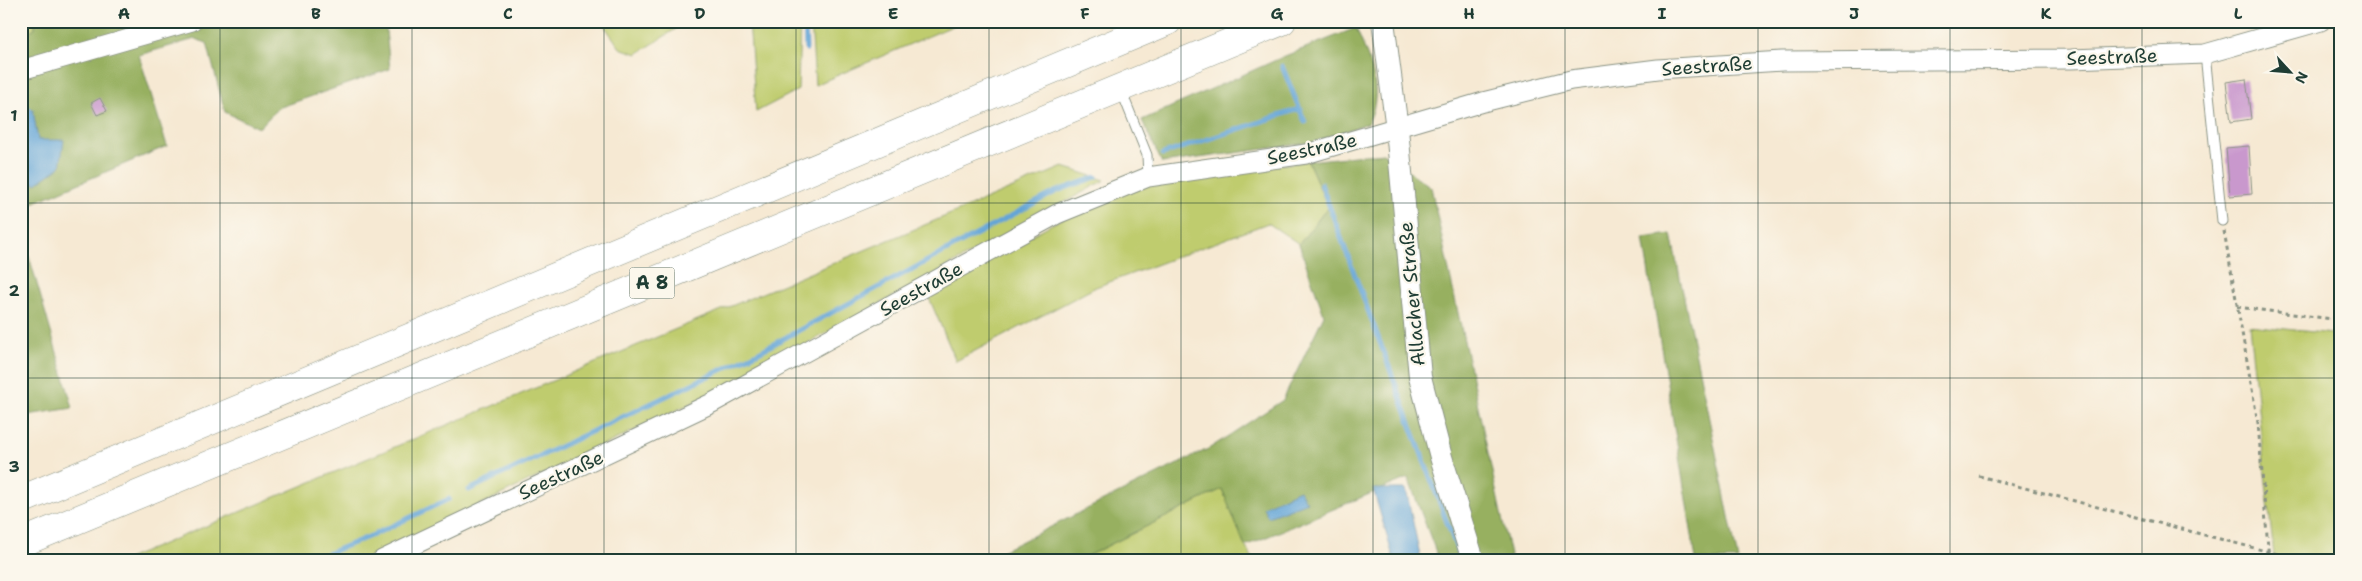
<svg xmlns="http://www.w3.org/2000/svg" width="2362" height="581" viewBox="0 0 2362 581" font-family="'Shantell Sans',sans-serif">
  <style>
    .green { fill: #bfcc6e; stroke: #6f8451 }
    .forest { fill: #97b061; stroke: #5b764a }
    .water { fill: #64a5d7; stroke: #427186 }
    .lines { fill: none; stroke-linecap: round; stroke-linejoin: round }
    .stream { stroke: #64a5d7; stroke-width: 5 }
    .building { fill: #c998cd }
    .service-casing { stroke: #8a9384; stroke-width: 11 }
    .minor-casing { stroke: #8a9384; stroke-width: 21 }
    .tertiary-casing { stroke: #8a9384; stroke-width: 24 }
    .motorway-casing { stroke: #8a9384; stroke-width: 29 }
    .path { stroke: #8a9384; stroke-width: 3; stroke-dasharray: 4 4; stroke-linecap: butt }
    .service { stroke: #fff; stroke-width: 9 }
    .minor { stroke: #fff; stroke-width: 19 }
    .tertiary { stroke: #fff; stroke-width: 22 }
    .motorway { stroke: #fff; stroke-width: 28 }
    .grid { fill: none; stroke: #1f3d34; stroke-width: 1; stroke-opacity: 0.55 }
    .labels { text-anchor: middle; dominant-baseline: central; stroke-width: 4.5; stroke-linejoin: round; paint-order: stroke }
    .shield { fill: #fbf7ec; stroke: #61756b; stroke-width: 1 }
    .shield-label { font-size: 18px; font-weight: bold; fill: #1f3d34 }
    .street-label { font-size: 19px; fill: #1f3d34; stroke: #fbf7ec }
    .neatline { fill: none; stroke: #1f3d34; stroke-width: 2 }
    .grid-label { font-size: 16px; text-anchor: middle; font-weight: bold; fill: #1f3d34 }
  </style>
  <rect width="100%" height="100%" fill="#fbf7ec"/>
  <filter id="ink" filterUnits="userSpaceOnUse"><feTurbulence type="fractalNoise" baseFrequency=".02" numOctaves="2"/><feDisplacementMap in="SourceGraphic" scale="10" xChannelSelector="R" yChannelSelector="G"/><feConvolveMatrix kernelMatrix="1 2 1 2 8 2 1 2 1" color-interpolation-filters="sRGB"/></filter>
  <filter id="wash" filterUnits="userSpaceOnUse"><feTurbulence type="fractalNoise" baseFrequency=".0096" numOctaves="4" result="noise"/><feDisplacementMap in="SourceGraphic" scale="20" xChannelSelector="R" yChannelSelector="G"/><feGaussianBlur stdDeviation="1.12" result="paint"/><feColorMatrix in="noise" values="0 0 0 0 0 0 0 0 0 0 0 0 0 0 0 0 0 1.4 0 .05"/><feComposite in="paint" operator="in"/></filter>
  <g filter="url(#wash)">
    <rect width="100%" height="100%" fill="#f6e9d3"/>
    <g class="green">
      <path d="M 21,21 L 35,21 L 35,28 L 21,36 Z"/>
      <path d="M 601,21 L 702,21 L 703,23 L 685,23 L 637,54 L 620,48 Z"/>
      <path d="M 749,21 L 800,21 L 798,90 L 756,112 Z"/>
      <path d="M 811,21 L 964,21 L 815,85 Z"/>
      <path d="M 1308,161 L 1328,207 L 1299,244 L 1268,223 L 1096,287 L 956,361 L 927,293 L 1059,220 L 1147,183 Z"/>
      <path d="M 1063,167 L 1105,180 L 752,374 L 365,560 L 125,560 Z"/>
      <path d="M 21,233 L 31,263 L 21,266 Z"/>
      <path d="M 2249,325 L 2341,335 L 2341,560 L 2290,560 L 2274,556 Z"/>
      <path d="M 1222,489 L 1245,546 L 1254,560 L 1079,560 Z"/>
    </g>
    <g class="forest">
      <path d="M 35,21 L 385,21 L 390,69 L 278,108 L 259,128 L 225,112 L 207,43 L 195,39 L 139,55 L 167,146 L 21,208 L 21,36 L 35,28 Z"/>
      <path d="M 1356,28 C 1369,60 1385,89 1368,123 L 1315,142 L 1162,163 L 1142,120 L 1285,56 Z"/>
      <path d="M 1383,153 L 1431,187 L 1511,560 L 1439,560 L 1408,478 L 1245,546 L 1222,489 L 1079,560 L 984,560 L 1210,448 L 1283,400 L 1324,315 L 1299,244 L 1328,207 L 1308,161 Z"/>
      <path d="M 1671,234 L 1738,560 L 1696,560 L 1643,238 Z"/>
      <path d="M 31,263 L 73,408 L 21,416 L 21,266 Z"/>
    </g>
    <g class="water">
      <path d="M 21,100 L 33,110 L 38,140 L 64,140 L 60,167 L 36,184 L 21,177 Z"/>
      <path d="M 1373,489 L 1406,489 L 1421,560 L 1394,560 Z"/>
      <path d="M 1299,490 L 1307,502 L 1268,517 L 1263,507 Z"/>
    </g>
    <g class="lines">
      <g class="stream">
        <path d="M 805,21 L 806,49"/>
        <path d="M 1282,66 L 1305,122"/>
        <path d="M 1163,154 L 1299,109"/>
        <path d="M 1321,184 L 1461,560"/>
        <path d="M 469,490 L 755,354 L 1057,191 L 1096,177"/>
        <path d="M 312,560 L 373,535 L 449,499"/>
      </g>
    </g>
    <g id="blocks">
      <g class="building">
        <path d="M 2246,79 L 2251,119 L 2231,122 L 2226,82 Z"/>
        <path d="M 100,98 L 107,111 L 97,115 L 91,103 Z"/>
        <path d="M 2249,146 L 2252,194 L 2230,196 L 2226,148 Z"/>
      </g>
    </g>
  </g>
  <g filter="url(#ink)">
    <use href="#blocks" fill-opacity="0" stroke="#8a9384" stroke-width="1"/>
    <g class="lines">
      <g class="service-casing">
        <g id="service">
          <path d="M 2205,54 L 2222,221"/>
          <path d="M 1121,90 L 1147,155 L 1148,177"/>
        </g>
      </g>
      <g class="minor-casing">
        <g id="minor">
          <path d="M 21,70 L 192,21"/>
          <path d="M 382,560 L 712,403 L 1057,214 L 1148,177 L 1306,154 L 1483,102 L 1571,80 L 1658,69 L 1782,61 L 2071,59 L 2205,54 L 2321,21"/>
        </g>
      </g>
      <g class="tertiary-casing">
        <path id="tertiary" d="M 1383,21 L 1397,129 L 1420,377 L 1441,457 L 1473,560"/>
      </g>
      <g class="motorway-casing">
        <g id="motorway">
          <path d="M 21,500 L 1168,21"/>
          <path d="M 21,543 L 1282,21"/>
        </g>
      </g>
      <g class="path">
        <path d="M 2224,231 L 2258,423 L 2269,560"/>
        <path d="M 2237,307 L 2341,320"/>
        <path d="M 1979,476 L 2300,560"/>
      </g>
      <use href="#service" class="service"/>
      <use href="#minor" class="minor"/>
      <use href="#tertiary" class="tertiary"/>
      <use href="#motorway" class="motorway"/>
    </g>
  </g>
  <path class="grid" d="M 220,21 L 220,560M 412,21 L 412,560M 604,21 L 604,560M 796,21 L 796,560M 989,21 L 989,560M 1181,21 L 1181,560M 1373,21 L 1373,560M 1565,21 L 1565,560M 1758,21 L 1758,560M 1950,21 L 1950,560M 2142,21 L 2142,560M 21,203 L 2341,203M 21,378 L 2341,378"/>
  <g class="labels">
    <rect class="shield" x="629.5" y="267.5" width="45" height="31" rx="4"/>
    <g class="shield-label">
      <text x="652" y="283">A 8</text>
    </g>
    <g class="street-label">
      <text transform="translate(2112 57) rotate(-2)">Seestraße</text>
      <text transform="translate(1707 66) rotate(-4)">Seestraße</text>
      <text transform="translate(1312 149) rotate(-12)">Seestraße</text>
      <text transform="translate(921 289) rotate(-29)">Seestraße</text>
      <text transform="translate(1412 294) rotate(-95)">Allacher Straße</text>
      <text transform="translate(561 475) rotate(-25)">Seestraße</text>
    </g>
  </g>
  <rect width="2362" height="581" fill="none" stroke="#fbf7ec" stroke-width="55"/>
  <g transform="translate(2290 72) rotate(116)" stroke="#fbf7ec" stroke-width="4" paint-order="stroke">
  <path d="M0-4L9 19L0 12L-9 19Z" fill="#1f3d34"/>
  <text y="-8" font-size="14" font-weight="bold" text-anchor="middle" fill="#1f3d34">N</text>
  </g>
  <rect x="28" y="28" width="2306" height="526" class="neatline"/>
  <g class="grid-label">
    <text x="124" y="19">A</text>
    <text x="316" y="19">B</text>
    <text x="508" y="19">C</text>
    <text x="700" y="19">D</text>
    <text x="893" y="19">E</text>
    <text x="1085" y="19">F</text>
    <text x="1277" y="19">G</text>
    <text x="1469" y="19">H</text>
    <text x="1662" y="19">I</text>
    <text x="1854" y="19">J</text>
    <text x="2046" y="19">K</text>
    <text x="2238" y="19">L</text>
    <text x="14" y="121">1</text>
    <text x="14" y="296">2</text>
    <text x="14" y="472">3</text>
  </g>
</svg>
